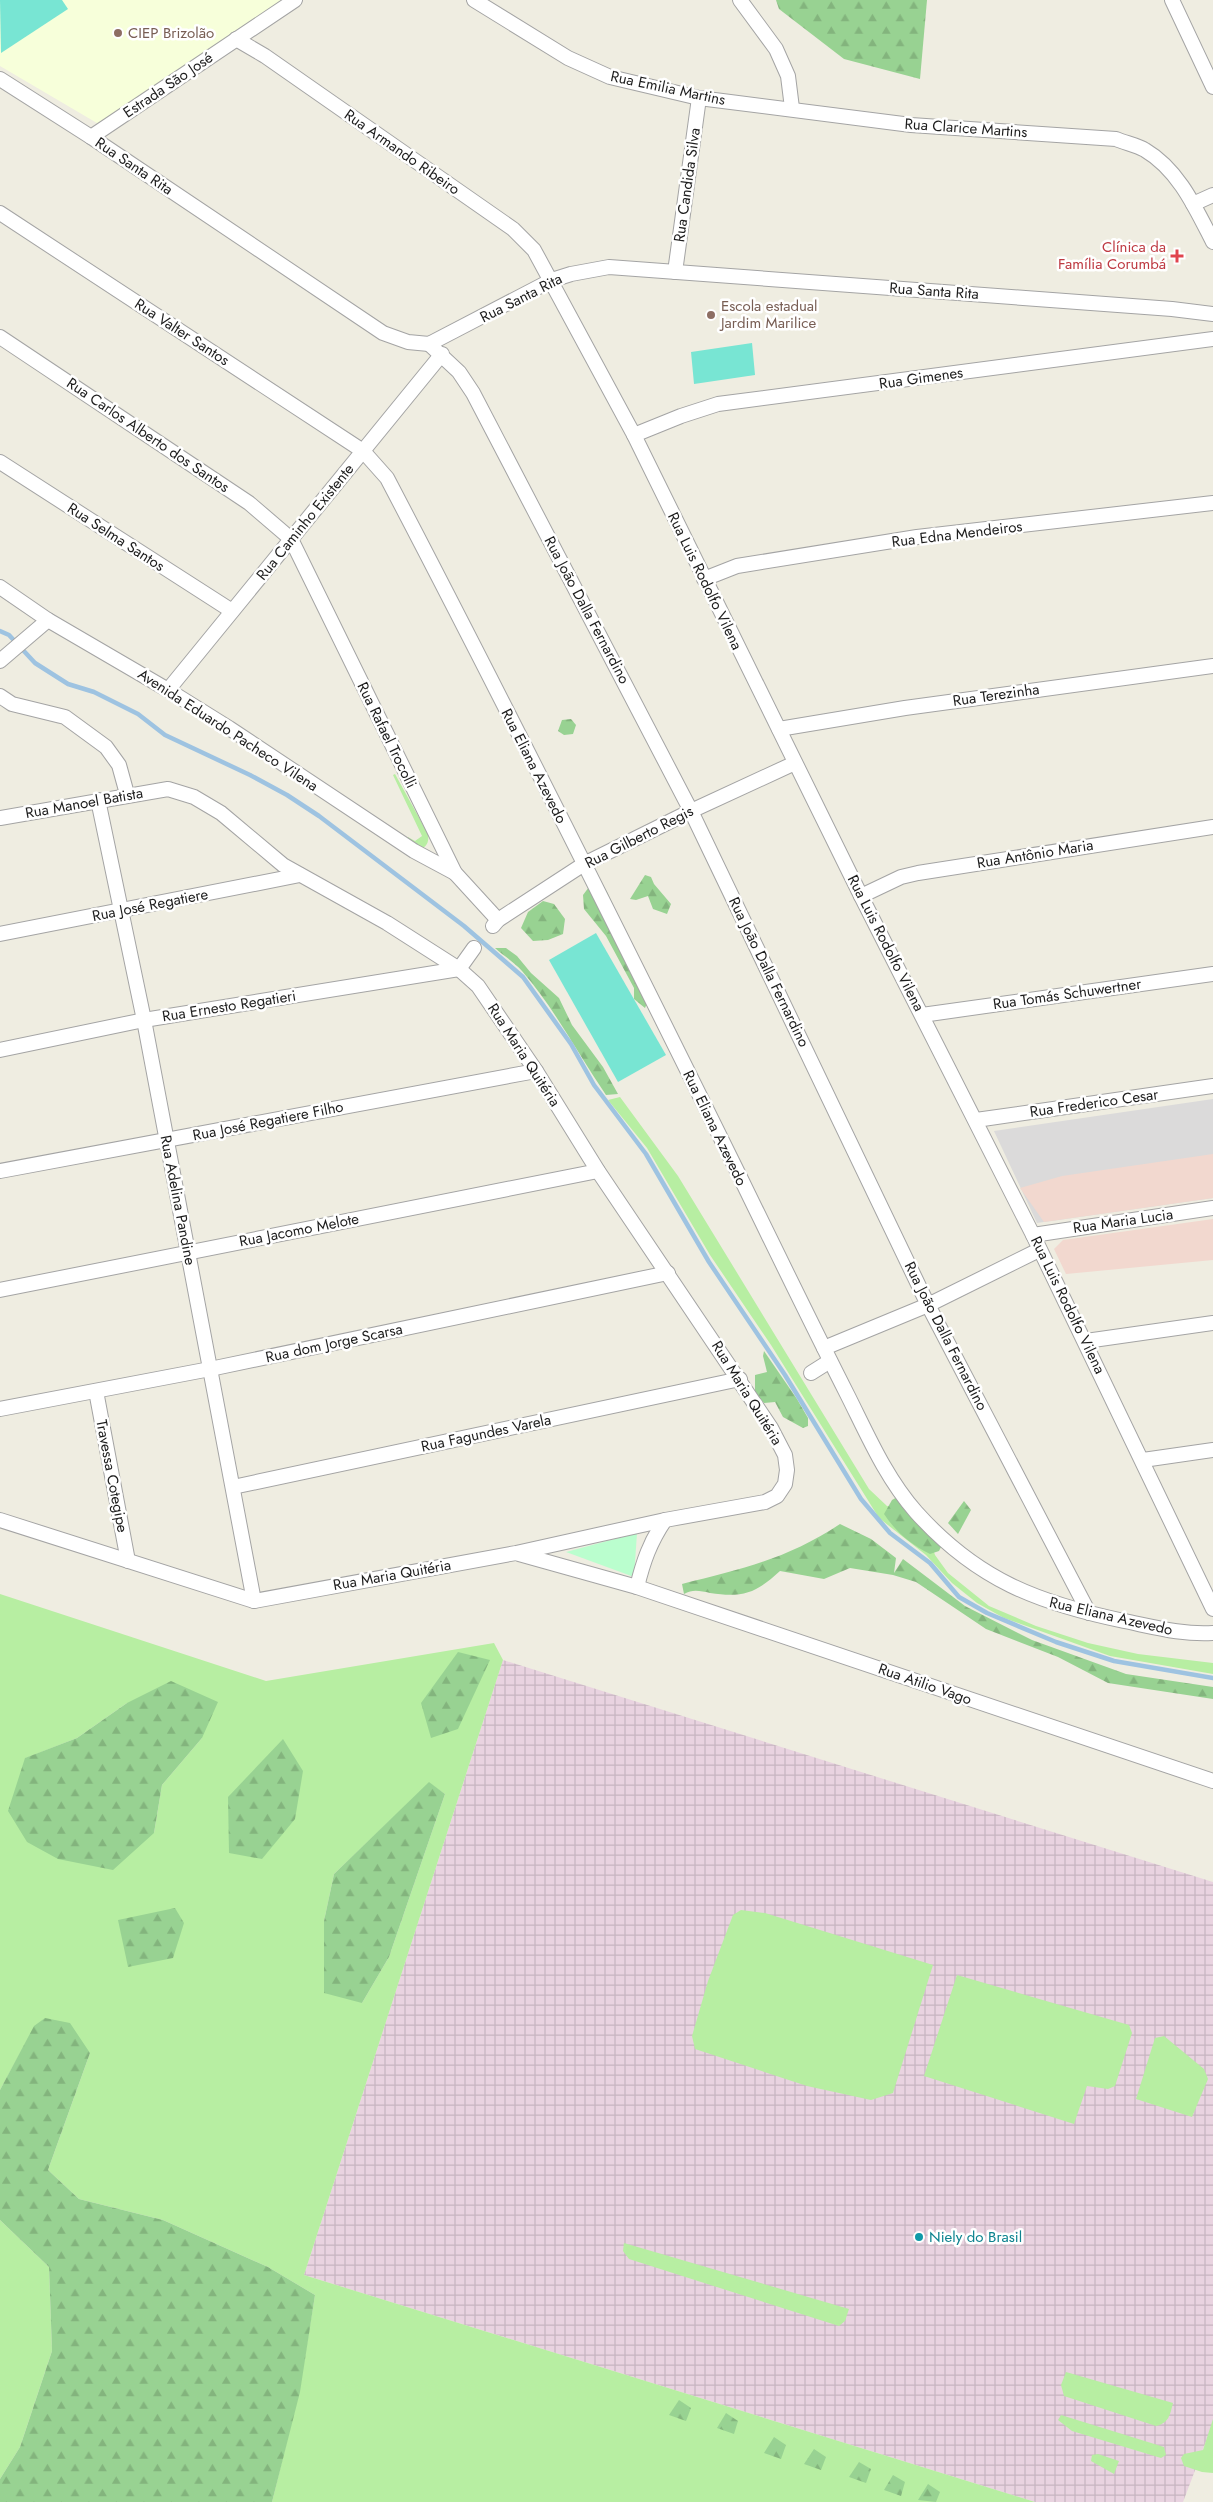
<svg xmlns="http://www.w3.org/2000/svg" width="1213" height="2502" viewBox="0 0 1213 2502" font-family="Jost,sans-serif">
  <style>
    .residential { fill: #dbdada }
    .commercial { fill: #f2d8cf }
    .industrial { fill: url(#industrial-grid) }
    .education { fill: #f7ffda }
    .grass { fill: #b7eea2; fill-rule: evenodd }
    .forest { fill: url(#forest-firs) }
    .park { fill: #bafece }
    .pitch { fill: #78e5d3 }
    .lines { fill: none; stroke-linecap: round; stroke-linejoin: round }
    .stream { stroke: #9ec3e1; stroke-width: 4.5 }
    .street-casing { stroke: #a4a4a4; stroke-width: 16 }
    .street { stroke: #fff; stroke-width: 14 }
    .education-dot { fill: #8d6e63; stroke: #fff; stroke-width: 2 }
    .health-dot { fill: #e0444e; stroke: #fff; stroke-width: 2 }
    .culture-dot { fill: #0f9aa8; stroke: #fff; stroke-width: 2 }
    .labels { text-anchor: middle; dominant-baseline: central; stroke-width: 5; stroke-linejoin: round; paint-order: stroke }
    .education-label { font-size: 15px; fill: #785e54; stroke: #fff; text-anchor: start }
    .street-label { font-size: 15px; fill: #1d1d1d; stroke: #fff }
    .health-label { font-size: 15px; fill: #be3a42; stroke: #fff; text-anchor: end }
    .culture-label { font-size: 15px; fill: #0d838f; stroke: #fff; text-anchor: start }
  </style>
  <defs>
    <pattern id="industrial-grid" width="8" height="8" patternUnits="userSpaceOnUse" patternTransform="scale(1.25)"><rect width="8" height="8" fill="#e9d3e0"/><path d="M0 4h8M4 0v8" fill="none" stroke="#c7b5c0"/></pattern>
    <pattern id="forest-firs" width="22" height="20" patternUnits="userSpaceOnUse" patternTransform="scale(1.25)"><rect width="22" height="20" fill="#98d292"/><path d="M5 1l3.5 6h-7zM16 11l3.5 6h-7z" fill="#83b47d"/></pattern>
  </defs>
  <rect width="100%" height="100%" fill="#efede1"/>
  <path class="residential" d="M 1213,1099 L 1213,1198 L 1037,1223 L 994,1131 Z"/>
  <g class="commercial">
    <path d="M 1213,1154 L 1213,1198 L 1044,1222 L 1020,1188 L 1062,1176 Z"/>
    <path d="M 1213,1219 L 1213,1260 L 1066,1274 L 1054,1249 L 1063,1240 Z"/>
  </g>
  <path class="industrial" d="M 503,1660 L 1213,1882 L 1213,2423 L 1183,2502 L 1035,2502 L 304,2275 Z"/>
  <path class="education" d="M 0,0 L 285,0 L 102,126 L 0,66 Z"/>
  <g class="grass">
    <path d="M 395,774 L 428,834 C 429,840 428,846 421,849 L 407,839 L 408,837 L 415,841 L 422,836 L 393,775 Z"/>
    <path d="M 620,1097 L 678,1176 L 869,1489 L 887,1506 L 904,1509 L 930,1540 L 935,1555 L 948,1573 L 989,1606 L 1036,1626 L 1088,1643 L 1138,1654 L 1213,1663 L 1213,1674 L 1110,1656 L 1004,1618 L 977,1603 L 952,1583 L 926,1555 L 879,1518 L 771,1345 L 710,1255 L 647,1148 L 608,1100 Z"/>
    <path d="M 0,1594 L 266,1681 L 494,1643 L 503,1660 L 304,2275 L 1035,2502 L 272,2502 L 299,2392 L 315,2295 L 268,2267 L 163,2220 L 79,2199 L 48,2170 L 90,2053 L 35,2026 L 0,2090 ZM 127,1703 L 202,1738 L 162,1785 L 154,1833 L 26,1758 L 77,1738 ZM 429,1783 L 445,1794 L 389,1957 L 362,2003 L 324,1921 L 334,1874 Z"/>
    <path d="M 741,1910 L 765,1913 L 933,1965 L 893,2093 L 871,2100 L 807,2086 L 695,2049 L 692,2036 L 708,1981 L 733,1915 Z"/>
    <path d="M 957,1975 L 1129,2025 L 1132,2033 L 1115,2086 L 1108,2089 L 1087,2086 L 1074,2124 L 924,2076 Z"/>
    <path d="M 1164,2036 L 1204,2069 L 1208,2079 L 1192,2117 L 1136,2099 L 1155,2038 Z"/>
    <path d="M 0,2220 L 49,2267 L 52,2351 L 20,2447 L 0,2479 Z"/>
    <path d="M 624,2243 L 849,2309 L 845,2321 L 839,2326 L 629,2259 L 623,2251 Z"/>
    <path d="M 1066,2372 L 1173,2403 C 1170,2415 1169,2423 1156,2426 L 1064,2396 L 1061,2385 Z"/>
    <path d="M 1061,2415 L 1164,2447 L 1166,2455 L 1161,2458 L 1072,2431 L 1058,2420 Z"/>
    <path d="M 1213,2419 L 1213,2473 L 1202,2472 L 1184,2466 L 1181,2458 L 1184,2454 L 1203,2450 Z"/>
    <path d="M 1098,2454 L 1119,2461 L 1114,2474 L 1091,2461 L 1092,2455 Z"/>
  </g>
  <g class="forest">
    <path d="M 776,0 L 927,0 L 920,79 L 844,59 L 779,9 Z"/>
    <path d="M 571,719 L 576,725 L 573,734 L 564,735 L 558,731 L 562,720 Z"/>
    <path d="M 645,875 L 651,877 L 654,884 L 671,904 L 667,914 L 653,909 L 648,896 L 636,900 L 630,899 Z"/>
    <path d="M 598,884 L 603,885 L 607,892 L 653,989 L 645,1008 L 634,999 L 634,988 L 606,936 L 584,909 L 583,895 L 589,887 Z"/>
    <path d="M 543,901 L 554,904 L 565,919 L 563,934 L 548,940 L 533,941 L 521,928 L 528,912 Z"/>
    <path d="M 495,948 L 506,948 L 517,956 L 531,973 L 559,998 L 572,1025 L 603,1067 L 618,1094 L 606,1095 C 578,1054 555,1009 522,971 C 514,962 504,956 495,948 Z"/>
    <path d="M 764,1351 L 797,1399 L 808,1418 L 808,1426 L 803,1428 L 783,1417 L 775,1402 L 764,1403 L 755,1393 L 755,1375 L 767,1372 L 763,1356 Z"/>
    <path d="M 899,1496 L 943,1543 L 939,1551 L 930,1554 C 910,1544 896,1532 884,1514 L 892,1500 Z"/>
    <path d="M 964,1501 L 971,1510 L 958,1534 L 948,1523 Z"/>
    <path d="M 840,1524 L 871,1539 L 896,1558 L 894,1573 L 903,1559 L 965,1606 L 1032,1640 L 1126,1674 L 1213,1687 L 1213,1699 L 1108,1683 L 1058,1657 L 986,1629 L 916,1582 L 893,1575 L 850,1568 L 824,1579 L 780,1571 C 756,1593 743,1598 710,1593 C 700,1591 693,1589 684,1594 L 682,1584 C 742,1569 787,1559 840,1524 Z"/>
    <path d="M 458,1652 L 490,1660 L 458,1729 L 431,1738 L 421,1703 Z"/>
    <path d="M 171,1681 L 218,1702 L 202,1738 L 162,1785 L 154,1833 L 113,1870 L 58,1859 L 27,1842 L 8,1811 L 25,1758 L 77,1738 L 127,1703 Z"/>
    <path d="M 283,1739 L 303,1771 L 295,1819 L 262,1859 L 229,1853 L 228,1797 Z"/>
    <path d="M 429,1782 L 445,1794 L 389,1957 L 362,2003 L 324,1993 L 324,1921 L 334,1874 Z"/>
    <path d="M 175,1908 L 184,1923 L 173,1958 L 128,1967 L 118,1920 Z"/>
    <path d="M 45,2018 L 70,2023 L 90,2053 L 48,2170 L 79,2199 L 163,2220 L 268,2267 L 315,2295 L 300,2392 L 272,2502 L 0,2502 L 0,2479 L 20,2447 L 52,2351 L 49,2267 L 0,2220 L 0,2090 L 34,2026 Z"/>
    <path d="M 679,2400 L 691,2408 L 686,2421 L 669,2415 Z"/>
    <path d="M 726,2413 L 738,2421 L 734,2434 L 717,2428 Z"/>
    <path d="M 774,2437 L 786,2445 L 781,2459 L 764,2453 Z"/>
    <path d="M 814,2449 L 826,2457 L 821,2470 L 804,2464 Z"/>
    <path d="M 859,2462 L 871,2469 L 866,2483 L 849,2477 Z"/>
    <path d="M 893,2475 L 905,2482 L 901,2496 L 884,2490 Z"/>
    <path d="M 928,2484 L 940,2492 L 936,2502 L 918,2500 Z"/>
  </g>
  <path class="park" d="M 637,1533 L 634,1577 L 566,1552 Z"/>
  <g class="pitch">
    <path d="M 0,0 L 62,0 L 68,9 L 1,53 Z"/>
    <path d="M 752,343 L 755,375 L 694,384 L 691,352 Z"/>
    <path d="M 596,933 L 666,1055 L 618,1082 L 549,960 Z"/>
  </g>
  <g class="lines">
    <path class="stream" d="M 0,631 L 9,635 L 35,663 L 68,684 L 94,692 L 138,714 L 165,735 L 250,775 L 287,795 L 319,816 L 464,926 L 523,977 L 571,1044 L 594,1085 L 646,1154 L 709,1262 L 785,1375 L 861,1499 L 890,1533 L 930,1563 L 959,1597 L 987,1613 L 1056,1642 L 1114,1661 L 1213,1678"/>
    <g class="street-casing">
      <g id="street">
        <path d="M 474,0 L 568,58 L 610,77 L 699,98 L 911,125 L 1116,139 C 1125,143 1137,145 1145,150 C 1179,170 1196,209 1213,242"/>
        <path d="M 740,0 L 776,49 L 788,76 L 792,108"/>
        <path d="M 1172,0 L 1213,87"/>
        <path d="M 236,39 L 265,56 L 513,229 L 534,250 L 634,435 L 861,896 L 1033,1235 L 1213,1609"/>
        <path d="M 0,79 L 91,137 L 383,333 L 408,342 L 429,344 L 552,280 L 571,274 L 609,267 L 1172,309 L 1213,314"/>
        <path d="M 91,137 L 295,0"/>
        <path d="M 1193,204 L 1213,195"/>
        <path d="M 0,213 L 363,451 L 387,478 C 509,711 626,946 742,1181 C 777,1253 812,1325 848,1396 C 868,1436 886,1478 916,1512 C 977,1580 1038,1603 1124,1621 C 1154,1627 1183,1635 1213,1633"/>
        <path d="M 675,272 L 699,98"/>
        <path d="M 0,337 L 249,503 L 291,539 L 455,873 L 498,920"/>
        <path d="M 429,344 L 459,372 L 473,393 L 691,811 L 928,1305 L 1089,1613"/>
        <path d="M 634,435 L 681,416 L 718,404 L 1213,339"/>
        <path d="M 0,462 L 232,611"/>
        <path d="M 704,579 L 737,566 L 917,537 L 1213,503"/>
        <path d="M 0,587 L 48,620 L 168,690 L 229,728 L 414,851 L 455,873"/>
        <path d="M 0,661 L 48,620"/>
        <path d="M 168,690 L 442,354"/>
        <path d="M 0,696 L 12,704 L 65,717 L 106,747 L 119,765 L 127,794"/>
        <path d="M 779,729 L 905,708 L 1213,666"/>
        <path d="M 98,800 L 144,1020 L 254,1601"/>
        <path d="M 0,818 L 168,789 L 194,797 L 221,813 L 283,865 L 387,923 L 459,969 L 478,986 L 536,1071 L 598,1171 L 771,1428 L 785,1455 L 787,1470 L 785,1484 L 777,1496 L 765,1502 L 665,1520 L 516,1553 L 254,1601 L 0,1520"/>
        <path d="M 861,896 L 901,877 L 918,873 L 1213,827"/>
        <path d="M 493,926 L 498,920 L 584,864 L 691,811 L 795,763"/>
        <path d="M 0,934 L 300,875"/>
        <path d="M 922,1015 L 1213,974"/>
        <path d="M 0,1050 L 144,1020 L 459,969 L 474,948"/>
        <path d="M 976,1120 L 1213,1086"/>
        <path d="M 0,1171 L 536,1071"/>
        <path d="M 1033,1235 L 1213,1208"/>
        <path d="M 0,1290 L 598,1171"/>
        <path d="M 1086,1341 L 1213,1323"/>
        <path d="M 824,1348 L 928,1305 L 1039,1250"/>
        <path d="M 811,1373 L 830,1361"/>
        <path d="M 96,1391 L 128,1561"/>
        <path d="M 0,1409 L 210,1369 L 668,1273"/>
        <path d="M 1143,1460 L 1213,1450"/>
        <path d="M 233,1487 L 740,1379"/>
        <path d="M 519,1554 L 637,1587 L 1213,1781"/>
        <path d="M 637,1587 C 643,1562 650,1542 665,1520"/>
      </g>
    </g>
    <use href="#street" class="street"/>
  </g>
  <g class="education-dot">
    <circle cx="118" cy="33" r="5"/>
    <circle cx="711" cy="315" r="5"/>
  </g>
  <path class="health-dot" d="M1174.5 248.5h5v5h5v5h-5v5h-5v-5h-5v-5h5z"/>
  <circle class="culture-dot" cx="919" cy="2237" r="5"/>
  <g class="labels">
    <g class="education-label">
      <text x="128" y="33">CIEP Brizolão</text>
      <text x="721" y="306">Escola estadual<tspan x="721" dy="17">Jardim Marilice</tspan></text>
    </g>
    <g class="street-label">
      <text transform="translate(168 85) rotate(-34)">Estrada São José</text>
      <text transform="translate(668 88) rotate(12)">Rua Emilia Martins</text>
      <text transform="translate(966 128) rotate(4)">Rua Clarice Martins</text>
      <text transform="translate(402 152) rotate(35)">Rua Armando Ribeiro</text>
      <text transform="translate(134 166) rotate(34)">Rua Santa Rita</text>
      <text transform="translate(687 185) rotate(-82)">Rua Candida Silva</text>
      <text transform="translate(934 291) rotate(4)">Rua Santa Rita</text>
      <text transform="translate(521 298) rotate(-27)">Rua Santa Rita</text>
      <text transform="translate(182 332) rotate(33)">Rua Valter Santos</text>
      <text transform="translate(921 378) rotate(-8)">Rua Gimenes</text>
      <text transform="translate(148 435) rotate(34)">Rua Carlos Alberto dos Santos</text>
      <text transform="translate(305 522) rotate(-51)">Rua Caminho Existente</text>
      <text transform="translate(957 534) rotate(-7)">Rua Edna Mendeiros</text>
      <text transform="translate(116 537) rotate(33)">Rua Selma Santos</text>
      <text transform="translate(705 581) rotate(64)">Rua Luis Rodolfo Vilena</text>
      <text transform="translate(587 610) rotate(62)">Rua João Dalla Fernardino</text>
      <text transform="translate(996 695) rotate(-8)">Rua Terezinha</text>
      <text transform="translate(228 730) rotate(33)">Avenida Eduardo Pacheco Vilena</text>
      <text transform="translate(387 735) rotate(64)">Rua Rafael Trocolli</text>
      <text transform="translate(534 766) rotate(63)">Rua Eliana Azevedo</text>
      <text transform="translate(84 803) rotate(-10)">Rua Manoel Batista</text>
      <text transform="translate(639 837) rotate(-27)">Rua Gilberto Regis</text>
      <text transform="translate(1035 854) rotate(-9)">Rua Antônio Maria</text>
      <text transform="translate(150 905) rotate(-11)">Rua José Regatiere</text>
      <text transform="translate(886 943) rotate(63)">Rua Luis Rodolfo Vilena</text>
      <text transform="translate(769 972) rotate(64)">Rua João Dalla Fernardino</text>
      <text transform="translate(1067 994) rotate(-8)">Rua Tomás Schuwertner</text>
      <text transform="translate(229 1006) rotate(-9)">Rua Ernesto Regatieri</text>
      <text transform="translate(524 1055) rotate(57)">Rua Maria Quitéria</text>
      <text transform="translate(1094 1103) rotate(-8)">Rua Frederico Cesar</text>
      <text transform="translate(268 1121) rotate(-11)">Rua José Regatiere Filho</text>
      <text transform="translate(715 1128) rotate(64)">Rua Eliana Azevedo</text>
      <text transform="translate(178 1200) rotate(79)">Rua Adelina Pandine</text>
      <text transform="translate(1123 1221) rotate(-8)">Rua Maria Lucia</text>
      <text transform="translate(299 1230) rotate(-11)">Rua Jacomo Melote</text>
      <text transform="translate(1068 1305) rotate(64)">Rua Luis Rodolfo Vilena</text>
      <text transform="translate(946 1336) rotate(63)">Rua João Dalla Fernardino</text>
      <text transform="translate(334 1343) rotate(-12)">Rua dom Jorge Scarsa</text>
      <text transform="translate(747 1393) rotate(58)">Rua Maria Quitéria</text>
      <text transform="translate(486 1433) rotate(-12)">Rua Fagundes Varela</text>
      <text transform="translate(112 1476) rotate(79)">Travessa Cotegipe</text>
      <text transform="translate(392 1575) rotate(-10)">Rua Maria Quitéria</text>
      <text transform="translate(1111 1616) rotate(13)">Rua Eliana Azevedo</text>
      <text transform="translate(925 1684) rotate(19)">Rua Atilio Vago</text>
    </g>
    <g class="health-label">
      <text x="1166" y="247">Clínica da<tspan x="1166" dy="17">Família Corumbá</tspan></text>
    </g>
    <g class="culture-label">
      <text x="929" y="2237">Niely do Brasil</text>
    </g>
  </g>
</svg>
